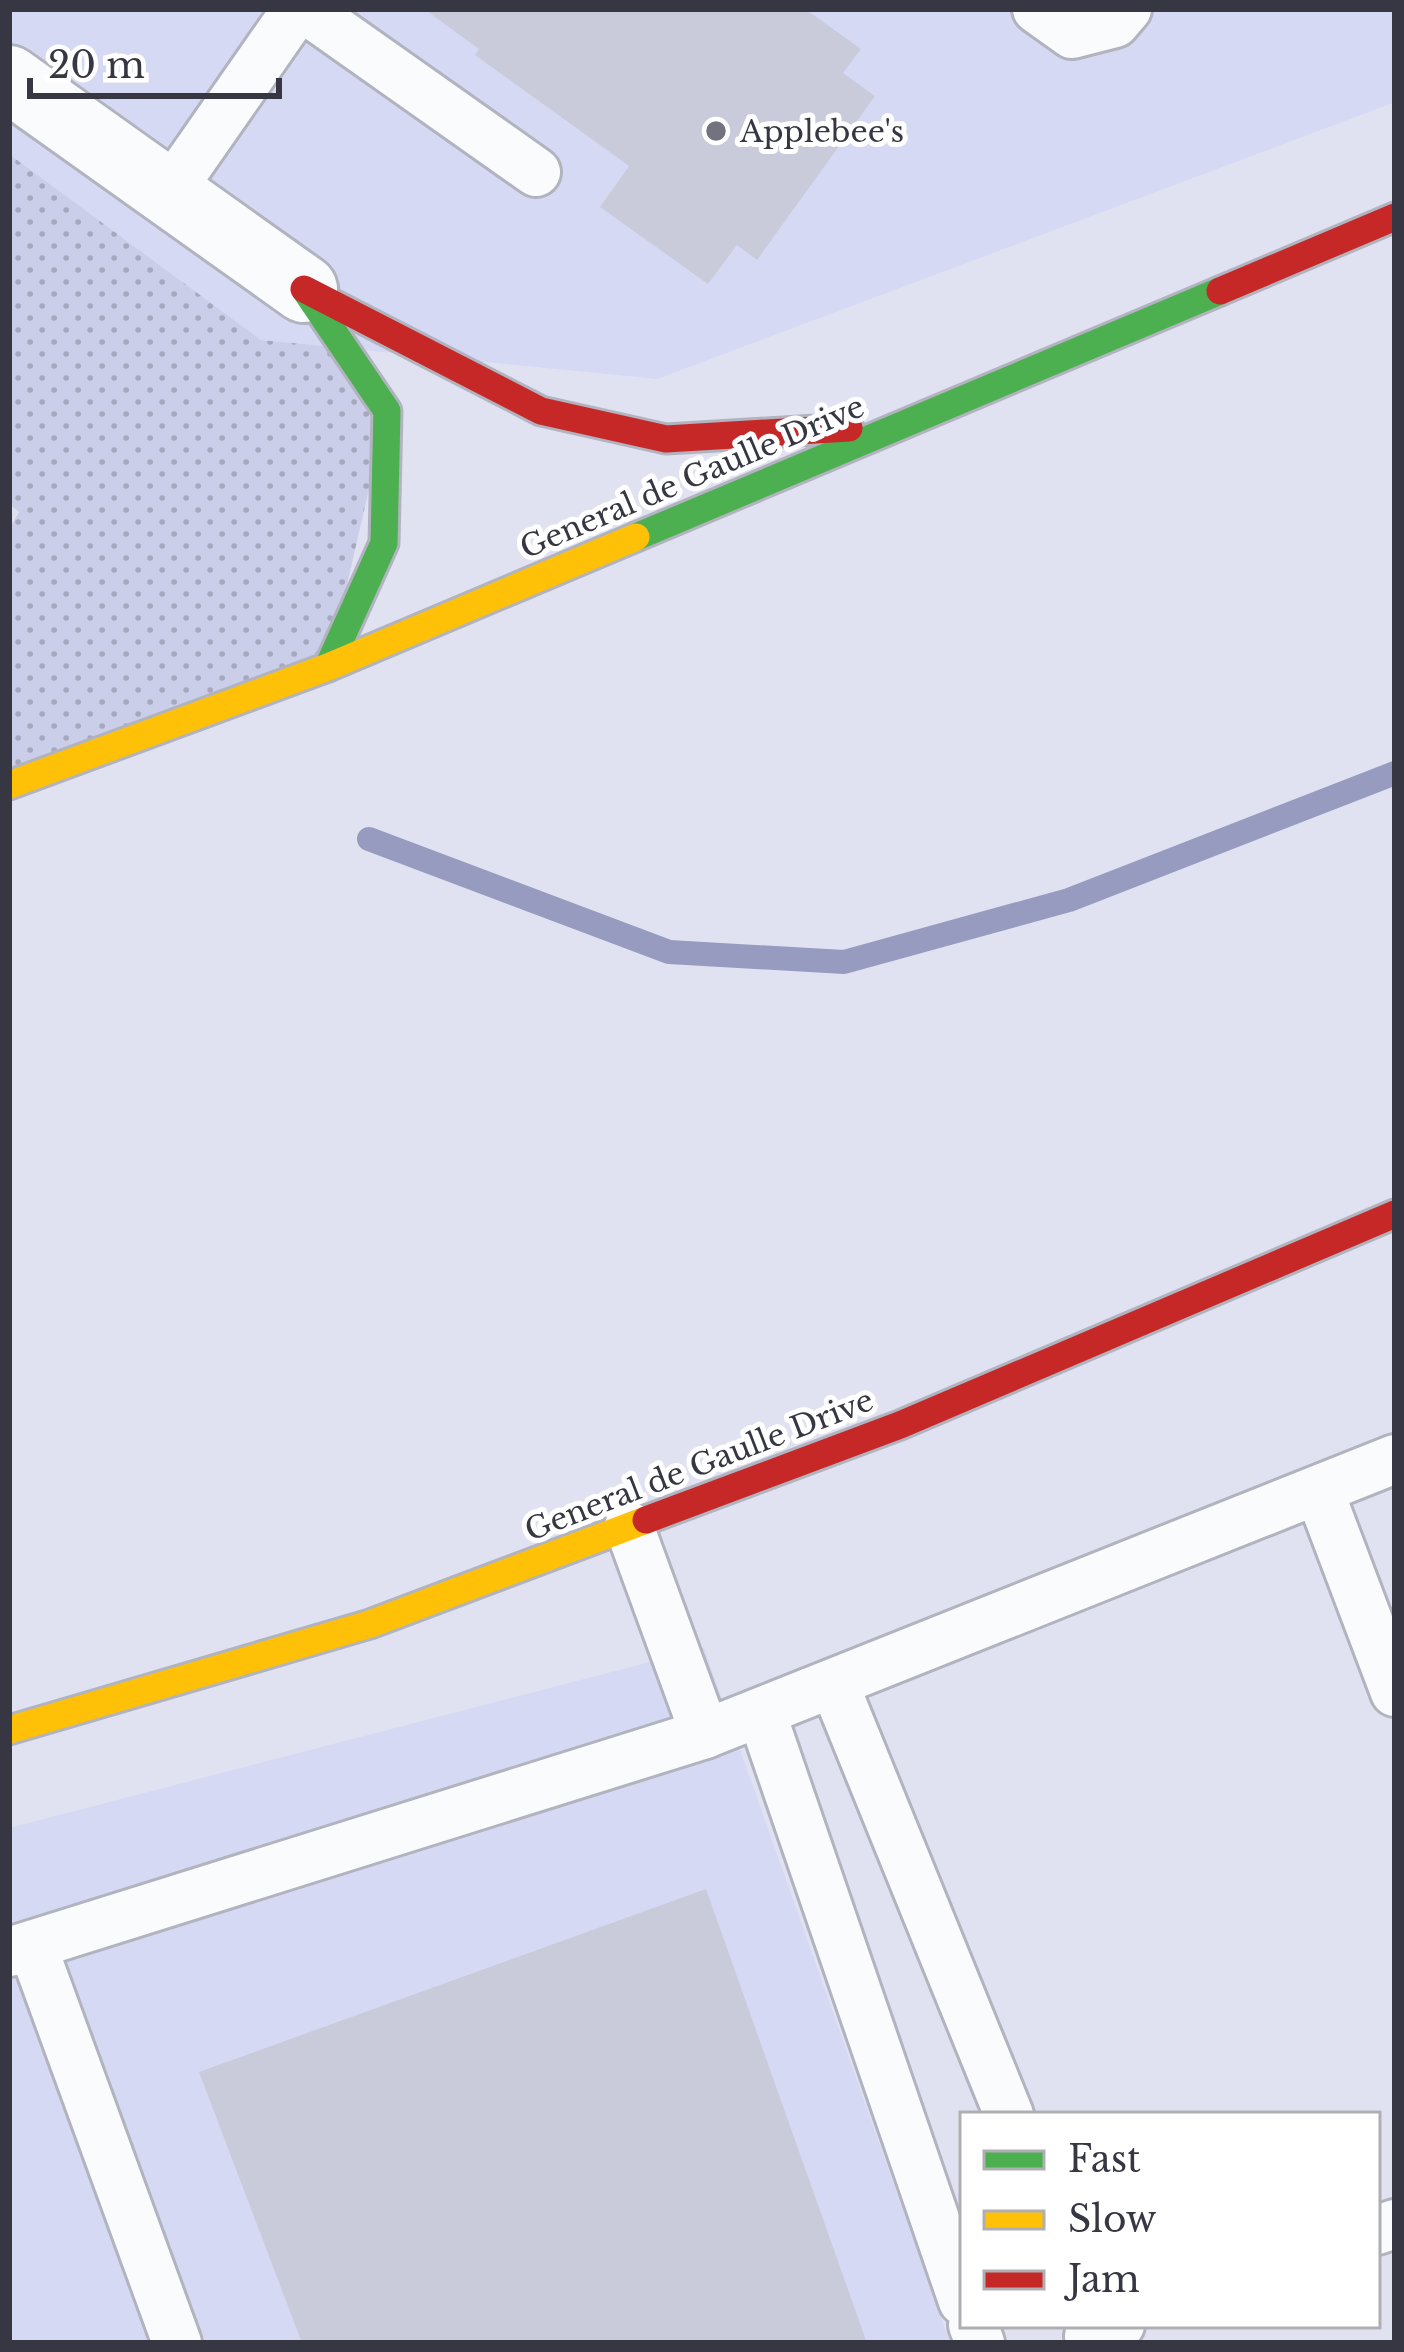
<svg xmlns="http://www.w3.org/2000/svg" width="1404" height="2352" viewBox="0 0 1404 2352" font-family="'Libre Baskerville',serif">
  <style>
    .built { fill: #d6d9f3 }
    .grass { fill: url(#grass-dots) }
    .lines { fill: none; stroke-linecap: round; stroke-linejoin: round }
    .stream { stroke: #979bbf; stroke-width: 24 }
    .building { fill: #c9cbdb }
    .lane-casing { stroke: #b1b3be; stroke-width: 54 }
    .street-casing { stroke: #b1b3be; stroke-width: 72 }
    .fast-casing { stroke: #b1b3be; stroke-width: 33 }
    .slow-casing { stroke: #b1b3be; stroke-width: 33 }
    .jam-casing { stroke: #b1b3be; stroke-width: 33 }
    .lane { stroke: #fafbfd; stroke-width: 48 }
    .street { stroke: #fafbfd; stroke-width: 66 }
    .fast { stroke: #4caf50; stroke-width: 27 }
    .slow { stroke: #ffc107; stroke-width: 27 }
    .jam { stroke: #c62828; stroke-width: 27 }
    .poi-dot { fill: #72737f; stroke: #fff; stroke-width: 4.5 }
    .labels { text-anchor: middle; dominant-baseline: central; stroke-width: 10; stroke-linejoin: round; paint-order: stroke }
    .poi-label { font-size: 30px; fill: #363742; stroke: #fff; text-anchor: start }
    .street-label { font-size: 30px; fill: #363742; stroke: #fff }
  </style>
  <defs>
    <pattern id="grass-dots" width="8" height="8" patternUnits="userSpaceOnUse" patternTransform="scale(3)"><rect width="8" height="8" fill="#cbcee8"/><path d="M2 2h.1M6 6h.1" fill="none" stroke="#a6a8be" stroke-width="1.8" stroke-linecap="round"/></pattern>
  </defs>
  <rect width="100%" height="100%" fill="#e0e2f1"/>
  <g class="built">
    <path d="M 9,9 L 1395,9 L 1395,102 L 657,379 L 261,340 L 9,154 Z"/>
    <path d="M 704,1648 L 950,2343 L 9,2343 L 9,1828 Z"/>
  </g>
  <path class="grass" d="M 9,154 L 261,340 L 344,348 L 387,411 L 328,667 L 9,785 L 9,529 L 19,512 L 9,504 Z"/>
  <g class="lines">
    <path class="stream" d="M 369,839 L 669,952 L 844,962 L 1069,900 L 1395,773"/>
  </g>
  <g class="building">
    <path d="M 424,9 L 805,9 L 861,49 L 843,73 L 875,96 L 757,260 L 737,245 L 708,284 L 600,207 L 629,166 L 475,55 L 479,49 Z"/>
    <path d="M 706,1889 L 867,2343 L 302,2343 L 199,2072 Z"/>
  </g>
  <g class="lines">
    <g class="lane-casing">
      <g id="lane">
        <path d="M 305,9 L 536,172"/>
        <path d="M 1037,9 L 1072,34 L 1115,23 L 1127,9"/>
        <path d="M 168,194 L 297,9"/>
        <path d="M 1319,1491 L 1395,1692"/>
        <path d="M 629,1526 L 705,1734"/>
        <path d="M 834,1684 L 1009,2115"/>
        <path d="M 761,1712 L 963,2301"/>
        <path d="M 32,1945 L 177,2343"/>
        <path d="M 9,1952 L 705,1734 L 1395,1459"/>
        <path d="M 1377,2230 L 1395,2224"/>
        <path d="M 973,2325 L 980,2343"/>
        <path d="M 1089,2336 L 1120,2325"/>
      </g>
    </g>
    <g class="street-casing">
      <path id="street" d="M 9,79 L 304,289"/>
    </g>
    <g class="fast-casing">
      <g id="fast">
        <path d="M 307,293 L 387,411 L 384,543 L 328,667"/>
        <path d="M 636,537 L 1220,291"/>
      </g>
    </g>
    <g class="slow-casing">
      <g id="slow">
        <path d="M 9,785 L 328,667 L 636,537"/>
        <path d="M 9,1730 L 370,1624 L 646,1520"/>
      </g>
    </g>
    <g class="jam-casing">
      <g id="jam">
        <path d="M 304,289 L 541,411 L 666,439 L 849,428"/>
        <path d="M 1220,291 L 1395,217"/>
        <path d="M 646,1520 L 900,1425 L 1395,1214"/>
      </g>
    </g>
    <use href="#lane" class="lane"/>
    <use href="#street" class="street"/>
    <use href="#fast" class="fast"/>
    <use href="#slow" class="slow"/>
    <use href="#jam" class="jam"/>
  </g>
  <circle class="poi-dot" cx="716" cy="131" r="12"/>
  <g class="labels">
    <g class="poi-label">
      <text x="740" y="131">Applebee's</text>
    </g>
    <g class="street-label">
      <text transform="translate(692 477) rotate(-23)">General de Gaulle Drive</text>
      <text transform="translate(699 1465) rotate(-21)">General de Gaulle Drive</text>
    </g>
  </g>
  <rect width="1404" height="2352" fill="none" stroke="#363742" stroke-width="24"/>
  <rect x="960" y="2112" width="420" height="216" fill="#ffffff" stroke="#afafb3" stroke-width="3"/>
  <rect x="984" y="2151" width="60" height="18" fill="#4caf50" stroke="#afafb3" stroke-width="3"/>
  <text x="1068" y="2172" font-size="36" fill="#363742">Fast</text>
  <rect x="984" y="2211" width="60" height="18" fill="#ffc107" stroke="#afafb3" stroke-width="3"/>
  <text x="1068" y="2232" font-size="36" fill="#363742">Slow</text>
  <rect x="984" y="2271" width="60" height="18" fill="#c62828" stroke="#afafb3" stroke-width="3"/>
  <text x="1068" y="2292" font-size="36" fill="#363742">Jam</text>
  <path d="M30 78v18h249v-18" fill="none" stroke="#363742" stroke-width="6"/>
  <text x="48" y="78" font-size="36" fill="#363742" stroke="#ffffff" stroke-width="9" paint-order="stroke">20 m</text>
</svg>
